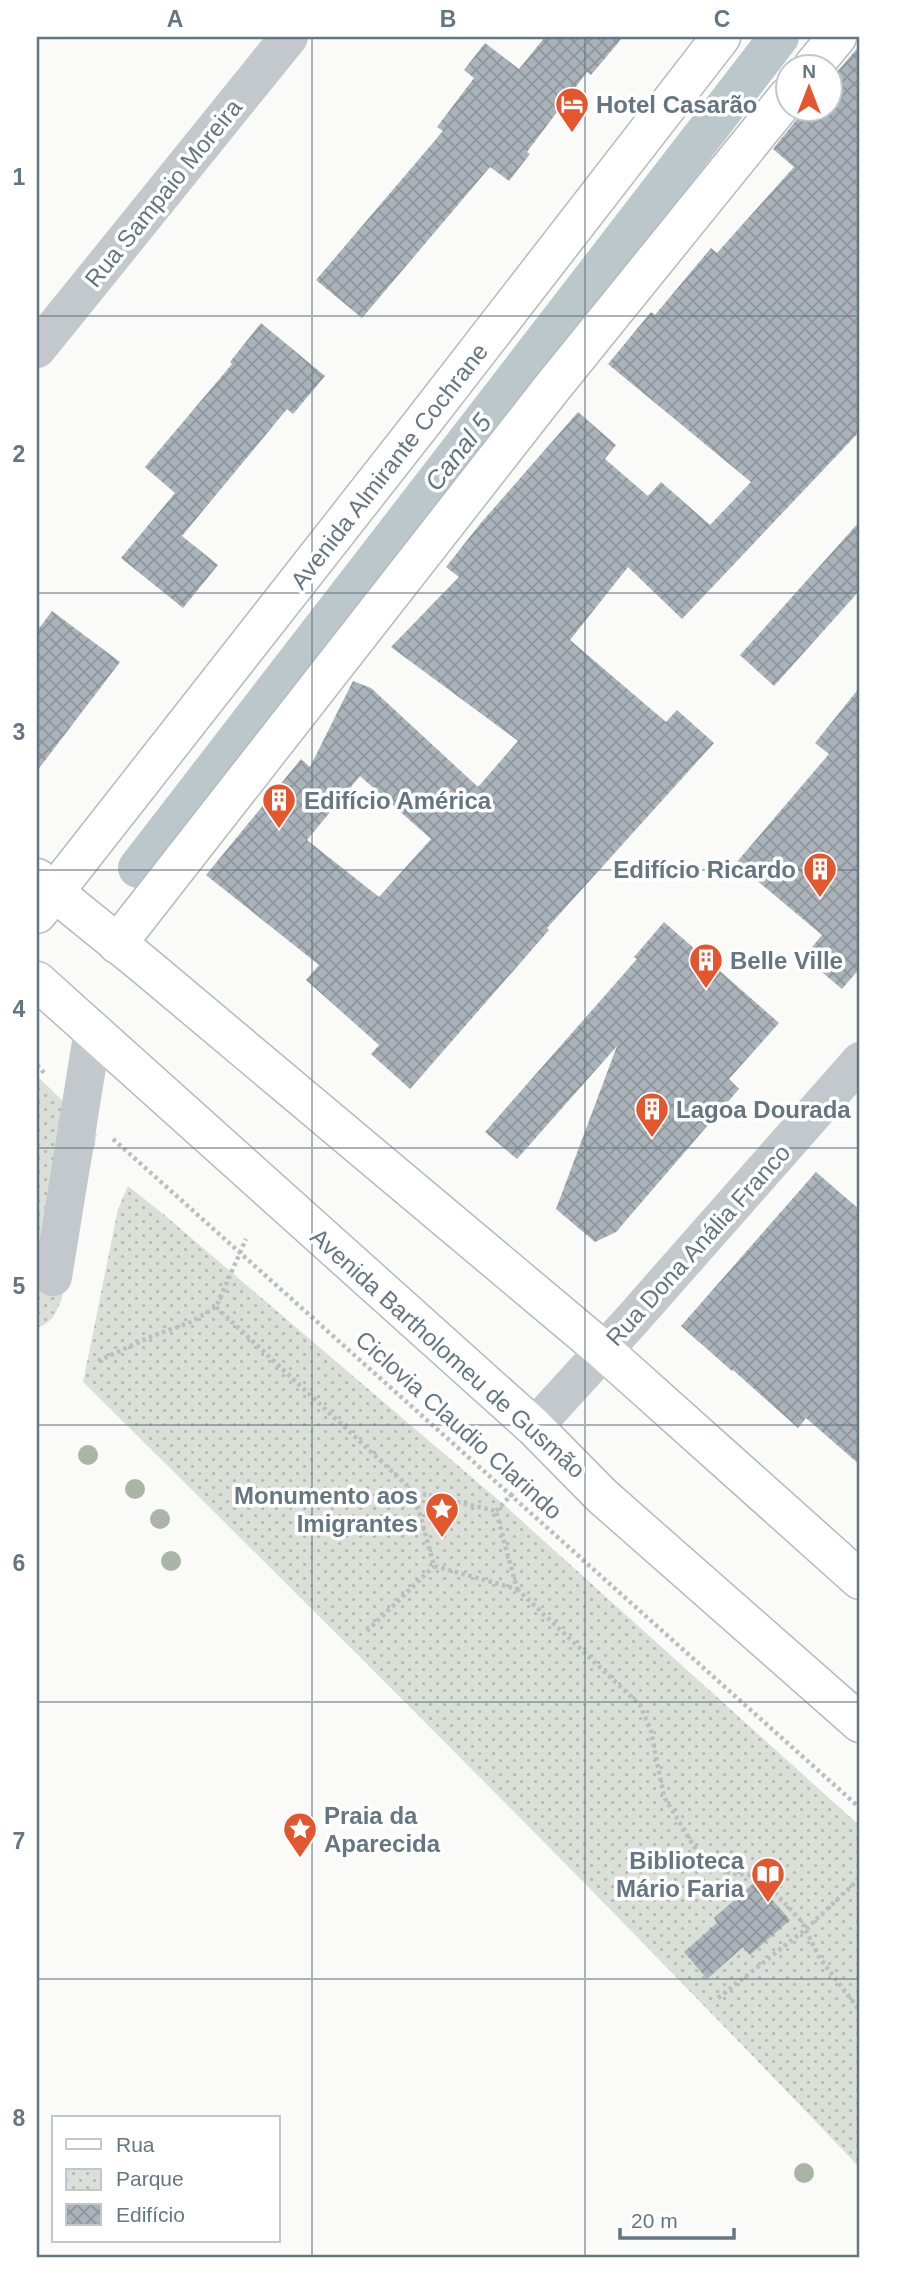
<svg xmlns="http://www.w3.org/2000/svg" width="897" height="2295" viewBox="0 0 897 2295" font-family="Helvetica,sans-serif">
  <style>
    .park { fill: url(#park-dots) }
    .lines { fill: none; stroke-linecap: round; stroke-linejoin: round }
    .canal { stroke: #bbc7cb; stroke-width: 40 }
    .building { fill: url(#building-cross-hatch); fill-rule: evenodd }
    .major-casing { stroke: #b5babe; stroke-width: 41 }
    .path { stroke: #bbbfc2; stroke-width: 4.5; stroke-dasharray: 3.5 3.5; stroke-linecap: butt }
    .minor { stroke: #c3c8cc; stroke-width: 38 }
    .major { stroke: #fff; stroke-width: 38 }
    .tree { fill: #aab4a7 }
    .grid { fill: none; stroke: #657683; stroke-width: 2; stroke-opacity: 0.55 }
    .labels { text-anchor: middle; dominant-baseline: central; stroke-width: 7; stroke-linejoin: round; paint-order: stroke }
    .poi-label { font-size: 24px; font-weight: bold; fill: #657683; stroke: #fff; text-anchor: start }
    .street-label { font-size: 24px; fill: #657683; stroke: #fff }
    .water-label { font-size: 26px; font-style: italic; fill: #60757c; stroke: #fff }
    .neatline { fill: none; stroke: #657683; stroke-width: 2.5 }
    .grid-label { font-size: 23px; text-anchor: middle; font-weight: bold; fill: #657683 }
  </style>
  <defs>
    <pattern id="park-dots" width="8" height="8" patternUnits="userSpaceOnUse" patternTransform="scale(1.75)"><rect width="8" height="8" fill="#dadfd7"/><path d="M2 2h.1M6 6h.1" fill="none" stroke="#b4b9b4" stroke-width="1.8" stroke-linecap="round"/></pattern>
    <pattern id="building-cross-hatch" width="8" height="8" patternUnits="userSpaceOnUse" patternTransform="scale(1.75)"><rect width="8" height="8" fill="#aab3b9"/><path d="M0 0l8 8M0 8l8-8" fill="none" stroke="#8e969c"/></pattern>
  </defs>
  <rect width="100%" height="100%" fill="#fafaf8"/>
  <g class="park">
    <path d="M 37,1076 L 97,1134 L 62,1298 C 56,1313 53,1322 37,1328 Z"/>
    <path d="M 128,1186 L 162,1213 L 503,1504 L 860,1826 L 860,2168 C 606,1901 345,1641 83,1382 L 118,1209 Z"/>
  </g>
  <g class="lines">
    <path class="canal" d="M 138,868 L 779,37"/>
  </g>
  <g class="building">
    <path d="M 545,37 L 623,37 L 591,75 L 587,72 L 527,152 L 530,154 L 509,181 L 490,167 L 362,318 L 316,280 L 443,131 L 437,127 L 474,78 L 464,70 L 485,43 L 519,69 Z"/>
    <path d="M 860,45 L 860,431 L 682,619 L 628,567 L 570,640 L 666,722 L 677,710 L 714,743 L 547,928 L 549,930 L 410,1089 L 371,1054 L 379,1045 L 306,980 L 319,965 L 206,875 L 301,759 L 310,767 L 353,681 L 371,688 L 478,787 L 518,741 L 391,647 L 459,577 L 446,567 L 480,524 L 578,412 L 616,445 L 605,459 L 648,496 L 661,482 L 710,525 L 751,482 L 608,364 L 651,312 L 655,315 L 711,248 L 717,253 L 794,167 L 773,149 L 806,108 L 830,108 L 830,80 ZM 360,776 L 431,839 L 379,897 L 307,840 Z"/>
    <path d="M 261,323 L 325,376 L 293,414 L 287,409 L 182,536 L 218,565 L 183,608 L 121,558 L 175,493 L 145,467 L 232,364 L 230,362 Z"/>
    <path d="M 860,521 L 860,590 L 774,686 L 740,655 Z"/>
    <path d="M 52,611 L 120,662 L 37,771 L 37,631 Z"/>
    <path d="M 860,687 L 860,968 L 842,989 L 804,957 L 822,935 L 736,863 L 829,754 L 815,743 Z"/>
    <path d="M 664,922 L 779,1023 L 729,1079 L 739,1089 L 616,1232 L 595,1242 L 556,1209 L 617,1046 L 517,1159 L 485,1132 L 637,959 L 634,957 Z"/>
    <path d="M 816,1172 L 860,1210 L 860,1465 L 806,1418 L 798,1428 L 733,1370 L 732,1371 L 681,1326 Z"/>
    <path d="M 756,1881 L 790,1920 L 750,1955 L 743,1947 L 707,1979 L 684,1952 L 717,1923 L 714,1918 Z"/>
  </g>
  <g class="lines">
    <g class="major-casing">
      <g id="major">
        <path d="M 813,66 L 837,37"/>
        <path d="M 37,878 L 143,964 L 604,1351 L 860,1580"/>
        <path d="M 37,914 L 422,423 L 721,37"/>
        <path d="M 117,944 L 551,389 L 788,96"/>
        <path d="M 37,981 L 534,1427 L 602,1496 L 860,1723"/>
      </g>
    </g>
    <g class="path">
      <path d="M 37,1065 L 46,1075"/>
      <path d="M 113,1139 L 860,1808"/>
      <path d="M 216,1307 L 414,1492 L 496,1511 L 517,1589 L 434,1566 L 414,1492"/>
      <path d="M 98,1361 L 150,1337 L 191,1322 L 216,1307 L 246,1239"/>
      <path d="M 496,1511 L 522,1484"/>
      <path d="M 517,1589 L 640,1705 L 651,1731 L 664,1797 L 697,1851 L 729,1873 L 760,1876 L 802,1922 L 819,1957 L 860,2011"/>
      <path d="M 367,1631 L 434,1566"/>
      <path d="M 718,1998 L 806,1929 L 860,1878"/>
    </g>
    <g class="minor">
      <path d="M 37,349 L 289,37"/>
      <path d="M 53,1277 L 93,1030"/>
      <path d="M 534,1427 L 630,1322 L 860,1061"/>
    </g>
    <use href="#major" class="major"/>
  </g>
  <g class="tree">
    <circle cx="88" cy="1455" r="10"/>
    <circle cx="135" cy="1489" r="10"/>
    <circle cx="160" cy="1519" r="10"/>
    <circle cx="171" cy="1561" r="10"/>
    <circle cx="804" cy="2173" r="10"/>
  </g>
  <path class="grid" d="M 312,37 L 312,2258M 585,37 L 585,2258M 37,316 L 860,316M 37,593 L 860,593M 37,870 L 860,870M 37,1148 L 860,1148M 37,1425 L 860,1425M 37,1702 L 860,1702M 37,1979 L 860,1979"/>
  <defs>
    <g id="hotel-pin" transform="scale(1.75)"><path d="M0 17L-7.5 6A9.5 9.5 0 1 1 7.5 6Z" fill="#e4572e" stroke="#fff"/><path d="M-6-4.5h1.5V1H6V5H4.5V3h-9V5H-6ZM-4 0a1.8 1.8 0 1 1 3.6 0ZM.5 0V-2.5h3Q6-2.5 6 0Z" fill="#fff"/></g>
    <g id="building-pin" transform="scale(1.75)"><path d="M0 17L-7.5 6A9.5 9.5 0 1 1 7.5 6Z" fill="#e4572e" stroke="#fff"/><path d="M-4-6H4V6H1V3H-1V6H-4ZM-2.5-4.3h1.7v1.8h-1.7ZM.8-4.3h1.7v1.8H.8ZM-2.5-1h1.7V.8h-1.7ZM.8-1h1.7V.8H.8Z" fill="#fff"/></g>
    <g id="sight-pin" transform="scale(1.75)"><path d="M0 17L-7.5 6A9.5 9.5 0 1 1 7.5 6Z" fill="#e4572e" stroke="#fff"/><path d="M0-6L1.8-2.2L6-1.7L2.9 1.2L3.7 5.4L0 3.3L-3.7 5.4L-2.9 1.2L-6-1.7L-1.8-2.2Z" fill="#fff"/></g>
    <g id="library-pin" transform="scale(1.75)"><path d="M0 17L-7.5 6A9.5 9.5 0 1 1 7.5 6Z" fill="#e4572e" stroke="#fff"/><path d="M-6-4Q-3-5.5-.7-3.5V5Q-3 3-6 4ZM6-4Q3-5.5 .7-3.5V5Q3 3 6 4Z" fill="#fff"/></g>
  </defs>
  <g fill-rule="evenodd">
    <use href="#hotel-pin" x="572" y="104"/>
    <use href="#building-pin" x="279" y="800"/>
    <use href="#building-pin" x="820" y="869"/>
    <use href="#building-pin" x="706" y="960"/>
    <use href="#building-pin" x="652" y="1109"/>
    <use href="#sight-pin" x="442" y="1509"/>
    <use href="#sight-pin" x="300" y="1829"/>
    <use href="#library-pin" x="768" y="1874"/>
  </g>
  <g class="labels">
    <g class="poi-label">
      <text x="596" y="104">Hotel Casarão</text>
      <text x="304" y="800">Edifício América</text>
      <text x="796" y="869" text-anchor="end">Edifício Ricardo</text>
      <text x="730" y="960">Belle Ville</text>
      <text x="676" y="1109">Lagoa Dourada</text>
      <text x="418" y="1495" text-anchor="end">Monumento aos<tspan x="418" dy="28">Imigrantes</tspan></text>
      <text x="324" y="1815">Praia da<tspan x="324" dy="28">Aparecida</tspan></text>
      <text x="744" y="1860" text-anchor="end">Biblioteca<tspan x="744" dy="28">Mário Faria</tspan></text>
    </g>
    <g class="street-label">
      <text transform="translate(163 193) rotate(-51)">Rua Sampaio Moreira</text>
      <text transform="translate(389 466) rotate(-52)">Avenida Almirante Cochrane</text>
      <text transform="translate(698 1245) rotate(-48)">Rua Dona Anália Franco</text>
      <text transform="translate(448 1353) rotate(42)">Avenida Bartholomeu de Gusmão</text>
      <text transform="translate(459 1425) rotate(42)">Ciclovia Claudio Clarindo</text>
    </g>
    <g class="water-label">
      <text transform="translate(458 452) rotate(-52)">Canal 5</text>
    </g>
  </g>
  <rect width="897" height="2295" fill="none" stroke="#ffffff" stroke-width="77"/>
  <rect x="52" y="2116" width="228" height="126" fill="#ffffff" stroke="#c1c8cd" stroke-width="2"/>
  <rect x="66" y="2139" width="35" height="10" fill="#ffffff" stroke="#c1c8cd" stroke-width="2"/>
  <text x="116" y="2152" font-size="21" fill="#657683">Rua</text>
  <rect x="66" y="2169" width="35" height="21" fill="url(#park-dots)" stroke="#c1c8cd" stroke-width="2"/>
  <text x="116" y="2186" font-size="21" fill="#657683">Parque</text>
  <rect x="66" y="2204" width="35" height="21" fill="url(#building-cross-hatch)" stroke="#c1c8cd" stroke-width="2"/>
  <text x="116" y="2222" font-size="21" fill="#657683">Edifício</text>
  <g transform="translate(809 88)"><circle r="33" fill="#ffffff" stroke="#c1c8cd" stroke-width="2"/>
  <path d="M0-5L12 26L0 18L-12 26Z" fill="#e4572e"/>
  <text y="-10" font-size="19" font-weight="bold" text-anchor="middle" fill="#657683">N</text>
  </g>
  <path d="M620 2228v10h114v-10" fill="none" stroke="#657683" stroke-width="3.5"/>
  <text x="631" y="2228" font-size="21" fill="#657683" stroke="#ffffff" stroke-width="5" paint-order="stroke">20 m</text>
  <rect x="38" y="38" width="820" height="2218" class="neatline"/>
  <g class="grid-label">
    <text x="175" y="27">A</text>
    <text x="448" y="27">B</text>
    <text x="722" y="27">C</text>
    <text x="19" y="185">1</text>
    <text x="19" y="462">2</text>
    <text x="19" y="740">3</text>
    <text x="19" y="1017">4</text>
    <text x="19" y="1294">5</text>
    <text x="19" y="1571">6</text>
    <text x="19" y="1849">7</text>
    <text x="19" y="2126">8</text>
  </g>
</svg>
